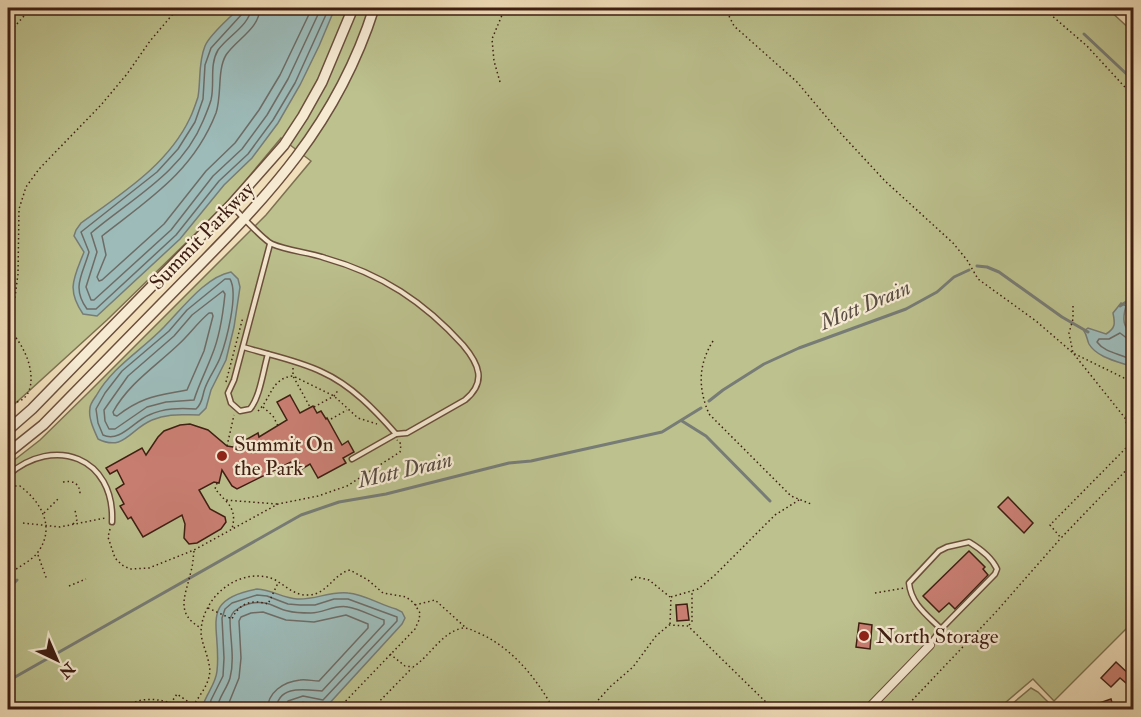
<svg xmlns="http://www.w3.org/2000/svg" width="1141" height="717" viewBox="0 0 1141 717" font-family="'IM FELL Double Pica',serif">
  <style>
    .green { fill: #bcc18e; stroke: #7d7050; stroke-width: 1.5 }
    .water { fill: #9dbbb9; stroke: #777c76; stroke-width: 1.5 }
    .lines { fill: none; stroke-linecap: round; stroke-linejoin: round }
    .shore { stroke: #6e6c66; stroke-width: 1.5 }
    .stream { stroke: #777c76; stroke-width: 3 }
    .building { fill: #ca7f73; stroke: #3e1e12; stroke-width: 1.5 }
    .service-casing { stroke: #6b4e3c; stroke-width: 7 }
    .minor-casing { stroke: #6b4e3c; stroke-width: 10 }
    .tertiary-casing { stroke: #6b4e3c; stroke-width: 12 }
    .path { stroke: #3e1e12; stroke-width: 1.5; stroke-dasharray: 1.5 3; stroke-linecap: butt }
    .service { stroke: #f6ead3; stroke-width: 4 }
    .minor { stroke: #f6ead3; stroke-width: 8 }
    .tertiary { stroke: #f6ead3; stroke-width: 9 }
    .poi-dot { fill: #8f2418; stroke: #f6ead3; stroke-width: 2 }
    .labels { text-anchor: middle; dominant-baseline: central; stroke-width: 4.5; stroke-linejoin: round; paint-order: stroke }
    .street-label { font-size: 21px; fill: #3e1e12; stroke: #f6ead3 }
    .poi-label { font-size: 21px; fill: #3e1e12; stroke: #f6ead3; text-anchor: start }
    .water-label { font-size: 22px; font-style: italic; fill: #5a4d44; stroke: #f6ead3 }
  </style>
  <rect width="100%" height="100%" fill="#f1dfbb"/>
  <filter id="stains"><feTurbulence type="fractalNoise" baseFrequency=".00333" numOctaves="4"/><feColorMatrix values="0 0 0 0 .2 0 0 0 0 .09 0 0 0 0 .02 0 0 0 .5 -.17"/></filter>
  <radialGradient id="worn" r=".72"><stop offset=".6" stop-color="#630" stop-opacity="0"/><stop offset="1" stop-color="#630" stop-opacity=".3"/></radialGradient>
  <g class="green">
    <path d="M 8,8 L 1107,8 L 1134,33 L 1133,622 L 1054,701 L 1033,679 L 998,709 L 8,709 L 8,465 L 40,440 L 89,392 L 266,215 L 311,161 L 281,138 L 227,203 L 107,320 L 8,410 Z"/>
    <path d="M 1031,688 L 1038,692 L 1055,709 L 1006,709 Z"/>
  </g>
  <g class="water">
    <path d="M 239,8 L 335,8 L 319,46 L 300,85 L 278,123 L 252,158 L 224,185 L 180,239 L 97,316 L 83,314 C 66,289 74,278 84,252 L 74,236 L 76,230 L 81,223 C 121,194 168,165 190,118 C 193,112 196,103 198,97 C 201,79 198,63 205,46 C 210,34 229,19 239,8 Z"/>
    <path d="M 231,272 L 238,279 L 240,287 L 234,327 L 226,360 L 211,390 L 206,408 L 199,415 C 182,415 168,413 152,420 C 130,429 124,452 98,439 C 94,430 88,418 90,408 C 90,404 94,399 96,396 C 113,366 141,351 164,327 C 182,309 205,277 231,272 Z"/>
    <path d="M 1121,303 L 1126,306 C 1122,320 1123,326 1133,336 L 1133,367 C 1120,362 1097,358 1089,344 C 1087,340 1087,335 1084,331 L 1088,328 L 1106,334 C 1116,328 1115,323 1113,313 Z"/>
    <path d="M 257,589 C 272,590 283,598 297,599 C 315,600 330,591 348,593 C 364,594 380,605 396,609 L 402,612 L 405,618 L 402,624 L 326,707 L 320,708 L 303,702 L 287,709 L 204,709 L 203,705 C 207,693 216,683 217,671 C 222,627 197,600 257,589 Z"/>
  </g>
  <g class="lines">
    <g class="shore">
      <path d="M 243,8 L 242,14 L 211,48 L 205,65 L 203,99 L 195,122 L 178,149 L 157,172 L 81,232 L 89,252 C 83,274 71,287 87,309 L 96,309 L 176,235 L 219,181 L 248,154 L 273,120 L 295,83 L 329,8"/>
      <path d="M 251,8 C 250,25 228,36 218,50 C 209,65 215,84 211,100 C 209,107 206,114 203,121 C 182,173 131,199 91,233 L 97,252 L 86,287 L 91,300 L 94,300 L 171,230 L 213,176 L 242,149 L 267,115 L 288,79 L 321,8"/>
      <path d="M 260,8 C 259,29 237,39 226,55 C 217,70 222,95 216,113 C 193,172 149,199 102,236 L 106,255 L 97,277 L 99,281 L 102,280 L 164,224 L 206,171 L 235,143 L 259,110 L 280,75 L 312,8"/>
      <path d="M 225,279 L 230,279 C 239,294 226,342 220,358 C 216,368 209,377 205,388 C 202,396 203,403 196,409 C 180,408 164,408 149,415 C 134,421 120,443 103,435 L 98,423 L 96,409 L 105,393 L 122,371 L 169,331 L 187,310 Z"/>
      <path d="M 223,291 L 225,294 C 223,314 220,336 212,355 C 206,371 199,384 194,400 L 166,402 L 147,407 L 115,429 L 109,429 L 105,421 L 104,410 L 128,376 L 174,336 L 192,315 Z"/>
      <path d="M 209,313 L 212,313 L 213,316 L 204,351 L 187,390 C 157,396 143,396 117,416 L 114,415 L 113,412 C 129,383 156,366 179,344 C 190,334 198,322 209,313 Z"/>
      <path d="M 1134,340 L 1128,339 L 1120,333 L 1109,339 L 1099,339 L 1097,342 C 1106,354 1121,353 1134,361"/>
      <path d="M 209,710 L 211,700 L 223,676 L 224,658 L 222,618 L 225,609 L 232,603 L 257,595 L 267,596 L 288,604 L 300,605 L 315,605 L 334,599 L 348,599 L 397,617 L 397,621 L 323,700 L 303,696 L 288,701 L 284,710"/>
      <path d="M 217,710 C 217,699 227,689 230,678 C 235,659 230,638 230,619 C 233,606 253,601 265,603 C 273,604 280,610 288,611 C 295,613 303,613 311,613 C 324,613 335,604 348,607 C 360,609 372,616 384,620 L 384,624 L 322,691 C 306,690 278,684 276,710"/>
      <path d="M 226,710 L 239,678 L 241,658 L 239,621 L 241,617 L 251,613 L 263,612 L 286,620 L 314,622 L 346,615 L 368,624 L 368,628 L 319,681 C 313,681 306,679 300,680 C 283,682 268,692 267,710"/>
    </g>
    <g class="stream">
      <path d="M 1084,34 L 1134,81"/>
      <path d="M 977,266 L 987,267 L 999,272 L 1062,317 L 1088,332"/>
      <path d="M 1120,306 L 1134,297"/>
      <path d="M 709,401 L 723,390 L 764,364 L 799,348 L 906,309 L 937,292 L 954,277 L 969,270"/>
      <path d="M 682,421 L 706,436 L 770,501"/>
      <path d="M 8,602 L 11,586 L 17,580"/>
      <path d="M 8,671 L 13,678"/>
      <path d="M 8,681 L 301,515 L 339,502 L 386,494 L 509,463 L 531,461 L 662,432 L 701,408"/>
    </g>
  </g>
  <g class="building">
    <path d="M 290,395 L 300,413 L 313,406 L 317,413 L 321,411 L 326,419 L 327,418 L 342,445 L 348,441 L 354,452 L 343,458 L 346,463 L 318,478 L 310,464 L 302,469 L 297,459 L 237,489 L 232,486 L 222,470 L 219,483 L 214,482 L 199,490 L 210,509 L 225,517 L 226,522 L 221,529 L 197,543 L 189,544 L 184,538 L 185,524 L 182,515 L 143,537 L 131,517 L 128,519 L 120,506 L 124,504 L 116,489 L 124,484 L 117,470 L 110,474 L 106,468 L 142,448 L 146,455 L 158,437 L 164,431 L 180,425 L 190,424 L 208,430 L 227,446 L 233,447 L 258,433 L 259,437 L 287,420 L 277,402 Z"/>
    <path d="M 1008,497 L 1033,523 L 1024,533 L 998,507 Z"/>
    <path d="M 969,551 L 985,567 L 983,569 L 988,575 L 955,609 L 949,603 L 939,612 L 923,596 Z"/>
    <path d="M 687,604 L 689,620 L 677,621 L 676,605 Z"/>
    <path d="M 859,623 L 872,625 L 870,649 L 856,647 Z"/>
    <path d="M 1116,662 L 1132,677 L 1126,683 L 1120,678 L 1111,687 L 1101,678 Z"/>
    <path d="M 1111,699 L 1114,710 L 1085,710 L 1085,708 Z"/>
  </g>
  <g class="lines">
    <g class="service-casing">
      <g id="service">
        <path d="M 232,206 C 241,215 263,240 272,244 C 288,251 308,252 325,258 C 382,274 424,302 463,345 C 479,364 487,382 465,400 L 407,433 L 396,434 C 375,410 351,385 322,372 C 297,360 269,355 243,347"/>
        <path d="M 268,354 C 263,371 260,397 250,409 L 240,411 L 231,403 L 228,393 L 234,380 L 270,244"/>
        <path d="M 352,459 L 396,434"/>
        <path d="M 8,475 C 54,435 115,457 112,522"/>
        <path d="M 930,644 L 941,629 L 995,574 L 997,569 C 992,558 979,548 969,542 L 947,547 L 939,551 L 909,583 C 911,604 927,615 941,629"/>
      </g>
    </g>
    <g class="minor-casing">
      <path id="minor" d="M 867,710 L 930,645"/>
    </g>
    <g class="tertiary-casing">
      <g id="tertiary">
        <path d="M 1132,8 L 1134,9"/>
        <path d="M 8,430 L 32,409 L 231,205 L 284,145 L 303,116 L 322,82 L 353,8"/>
        <path d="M 8,453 L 43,425 C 90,377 137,329 184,281 C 268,196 337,125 374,8"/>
      </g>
    </g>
    <g class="path">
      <path d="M 725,8 L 734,26 L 797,82 L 834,126 L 885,181 L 953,243 L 967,260 L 978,279 L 1036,321 L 1073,353 L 1125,418 L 1129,434 L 1126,448 L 1050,525 L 1061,538 L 1134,462"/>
      <path d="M 1043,8 L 1087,46 L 1134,97"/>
      <path d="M 8,34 L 31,8"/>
      <path d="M 500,82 L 494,61 L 492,39 L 505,8"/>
      <path d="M 1073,306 L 1073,319 L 1069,333 L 1073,353 L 1124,378 L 1134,380"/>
      <path d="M 713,341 C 698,365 698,388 709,414 L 791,496 L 811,504"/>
      <path d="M 293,368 L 293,376 L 310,407"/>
      <path d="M 226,382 L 243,317"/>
      <path d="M 8,403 C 37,404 34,370 24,351 C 20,342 13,334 8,327 L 15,297 L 18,274 L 19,209 L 26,187 L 39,169 L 101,105 L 127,74 L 150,41 L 178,8"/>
      <path d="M 263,407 L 273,416 L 278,426"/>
      <path d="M 314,407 L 334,396 L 339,389"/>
      <path d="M 258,411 C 271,399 271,378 293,376 L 334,396 L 358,418 L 377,424"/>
      <path d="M 1126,417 L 1134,403"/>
      <path d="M 331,419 L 347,410"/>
      <path d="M 227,446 L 234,415"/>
      <path d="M 63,482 C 72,480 80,483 80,494"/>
      <path d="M 217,483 L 215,489 L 225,500 L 277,504"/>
      <path d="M 8,490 L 11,486 L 20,486 C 41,502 56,527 38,552 C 31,562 16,567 8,576"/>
      <path d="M 226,501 C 234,510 235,517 232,529"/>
      <path d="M 44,513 L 58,499"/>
      <path d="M 23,523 L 60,527 L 105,518"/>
      <path d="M 73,524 L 77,520 L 75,510"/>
      <path d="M 110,529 L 108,537 L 115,558 L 122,565 L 130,569 L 149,568 L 194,550 L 278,504 L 318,496 L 347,486 L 400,452 L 401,444 L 397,440"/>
      <path d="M 194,551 C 193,558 193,565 191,571 C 186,595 174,613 201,628"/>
      <path d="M 38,555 L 47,580"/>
      <path d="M 631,580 L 636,577 L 649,580 L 670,597"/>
      <path d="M 69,586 L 86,579"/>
      <path d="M 875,593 L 904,588"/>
      <path d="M 415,605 L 435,600 L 465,627"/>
      <path d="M 208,608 L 232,619 C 239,603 252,599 268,604 L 278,583"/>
      <path d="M 670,624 L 671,597 L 698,589 L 714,576 L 775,515 L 799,500"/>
      <path d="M 689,625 L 692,622 L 692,592"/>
      <path d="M 390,654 L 405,666 L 413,667 C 429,657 440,635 459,629 C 467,626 473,631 481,634 C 513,649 537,679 554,710"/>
      <path d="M 119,710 C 137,698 151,697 171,703 L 177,694 L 193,705"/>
      <path d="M 195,710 L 193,706 C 201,693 213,680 209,664 C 207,653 202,644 201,633 C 201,601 233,570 267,577 C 282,580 291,596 308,595 C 327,595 333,574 350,570 L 368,580 L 383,593 L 406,597 L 414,603 L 420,613 L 419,620 L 415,629 L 337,710"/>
      <path d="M 371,710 L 412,668"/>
      <path d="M 589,710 L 611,686 L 633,667 L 656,636 L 669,625 L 688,626 L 774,710"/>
      <path d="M 903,710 L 995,613 L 1061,538"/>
    </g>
    <use href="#service" class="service"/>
    <use href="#minor" class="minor"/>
    <use href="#tertiary" class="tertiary"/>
  </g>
  <g class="poi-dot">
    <circle cx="222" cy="456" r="6"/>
    <circle cx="864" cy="636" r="6"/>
  </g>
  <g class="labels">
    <g class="street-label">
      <text transform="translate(202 236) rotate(-46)">Summit Parkway</text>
    </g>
    <g class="poi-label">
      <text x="234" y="444">Summit On<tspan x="234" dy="24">the Park</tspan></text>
      <text x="876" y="636">North Storage</text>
    </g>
    <g class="water-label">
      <text transform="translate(865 305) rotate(-23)">Mott Drain</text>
      <text transform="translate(405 470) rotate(-13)">Mott Drain</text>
    </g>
  </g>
  <rect width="1141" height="717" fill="none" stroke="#f1dfbb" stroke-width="30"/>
  <rect x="9" y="9" width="1123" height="699" fill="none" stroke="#3e1e12" stroke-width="3"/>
  <rect x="15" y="15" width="1111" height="687" fill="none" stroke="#3e1e12" stroke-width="1.5"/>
  <g transform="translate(57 660) rotate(136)" stroke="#f6ead3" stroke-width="4.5" paint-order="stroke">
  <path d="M0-4.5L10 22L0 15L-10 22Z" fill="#3e1e12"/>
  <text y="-9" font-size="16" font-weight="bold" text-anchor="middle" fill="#3e1e12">N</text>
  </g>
  <rect width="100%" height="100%" filter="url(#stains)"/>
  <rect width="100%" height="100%" fill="url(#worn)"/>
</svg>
